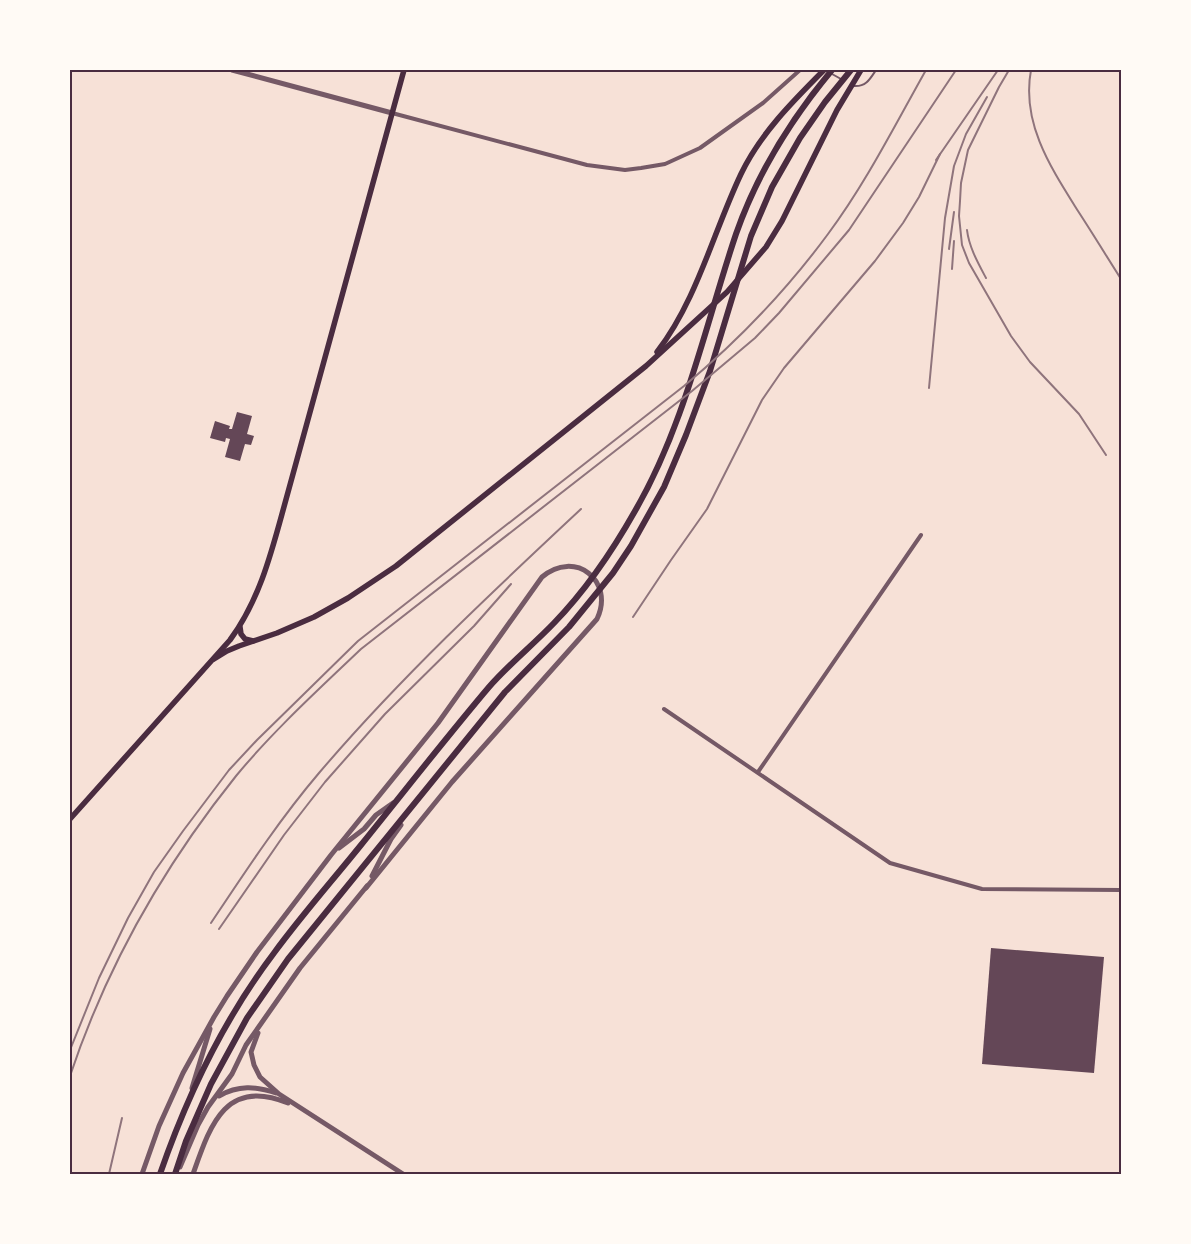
<svg xmlns="http://www.w3.org/2000/svg" width="1191" height="1244" viewBox="0 0 1191 1244" font-family="Bitter,serif">
  <style>
    .building { fill: #644757 }
    .lines { fill: none; stroke-linecap: round; stroke-linejoin: round }
    .service { stroke: #755966; stroke-width: 2 }
    .minor { stroke: #755966; stroke-width: 4 }
    .tertiary { stroke: #755966; stroke-width: 5 }
    .secondary { stroke: #4a2c40; stroke-width: 5.5 }
    .primary { stroke: #4a2c40; stroke-width: 6 }
    .rail { stroke: #8f747c; stroke-width: 2 }
    .neatline { fill: none; stroke: #4a2c40; stroke-width: 2 }
  </style>
  <rect width="100%" height="100%" fill="#f7e1d7"/>
  <g class="building">
    <path d="M 237,412 L 252,416 L 247,434 L 254,436 L 251,445 L 245,444 L 240,461 L 225,457 L 230,439 L 226,438 L 225,442 L 210,438 L 215,421 L 230,426 L 229,429 L 232,429 Z"/>
    <path d="M 991,948 L 1104,957 L 1094,1073 L 982,1064 Z"/>
  </g>
  <g class="lines">
    <g class="service">
      <path d="M 832,74 L 841,79"/>
      <path d="M 854,86 C 866,87 870,79 876,70"/>
    </g>
    <g class="minor">
      <path d="M 392,113 L 587,165 L 625,170 L 641,168 L 665,164 L 700,148 L 763,103 L 800,70"/>
      <path d="M 664,709 L 890,863 L 982,889 L 1121,890"/>
      <path d="M 758,772 L 921,535"/>
    </g>
    <g class="tertiary">
      <path d="M 232,70 L 392,113"/>
      <path d="M 339,848 L 364,829 L 376,815 L 393,803"/>
      <path d="M 372,876 L 391,839 L 401,825"/>
      <path d="M 258,1033 L 251,1052 L 254,1065 L 260,1077 L 279,1094 L 403,1174"/>
      <path d="M 192,1088 L 210,1029"/>
      <path d="M 219,1096 C 238,1085 256,1086 276,1093"/>
      <path d="M 180,1167 L 198,1125 L 208,1107 L 232,1074 L 246,1045 L 300,968 L 367,886"/>
      <path d="M 142,1174 L 159,1126 L 183,1073 L 214,1017 L 227,996 L 257,952 L 331,855 L 438,723 L 542,577 C 575,549 615,581 597,619 L 452,782 L 366,888"/>
      <path d="M 193,1174 C 210,1126 225,1077 288,1103"/>
    </g>
    <g class="secondary">
      <path d="M 657,352 C 697,300 713,233 741,174 C 760,134 793,101 824,70"/>
      <path d="M 240,627 L 241,634 L 245,639 L 253,641"/>
      <path d="M 214,659 L 227,651 L 239,646 L 277,633 L 314,617 L 348,598 L 396,566 L 646,366 L 727,292 L 766,247 L 782,221 L 837,110 L 861,70"/>
      <path d="M 70,819 L 230,640 C 258,602 270,558 282,514 L 404,70"/>
    </g>
    <g class="primary">
      <path d="M 160,1174 C 187,1096 224,1019 274,953 C 301,916 332,881 361,845 C 403,793 445,739 489,687 C 509,664 533,645 554,623 C 586,590 613,550 635,511 C 685,425 705,326 736,234 C 757,174 792,118 832,70"/>
      <path d="M 175,1174 L 186,1141 L 211,1084 L 247,1018 L 288,959 L 505,692 L 569,627 L 613,573 L 631,546 L 664,487 L 686,435 L 710,371 L 751,236 L 772,187 L 800,138 L 825,102 L 851,70"/>
    </g>
    <g class="rail">
      <path d="M 1009,70 L 999,87 L 968,150 L 961,183 L 960,201 L 959,216 L 962,245 L 969,263 L 1011,336 L 1030,362 L 1079,414 L 1106,455"/>
      <path d="M 1031,70 C 1021,123 1051,168 1078,211 C 1093,234 1107,257 1121,279"/>
      <path d="M 936,160 L 998,70"/>
      <path d="M 967,230 C 969,247 978,263 986,278"/>
      <path d="M 949,249 L 954,212"/>
      <path d="M 952,269 L 954,241"/>
      <path d="M 929,388 L 945,218 L 954,166 L 966,134 L 987,97"/>
      <path d="M 633,617 L 671,560 L 707,509 L 762,400 L 784,368 L 875,261 L 903,223 L 919,197 L 940,154"/>
      <path d="M 211,923 C 245,872 279,820 319,773 C 399,679 491,593 581,509"/>
      <path d="M 219,929 L 284,835 L 325,782 L 385,714 L 474,626 L 511,584"/>
      <path d="M 70,1050 L 99,978 L 128,918 L 154,872 L 183,831 L 229,770 L 257,740 L 358,641 L 684,386 C 738,341 786,291 828,234 C 866,183 895,125 926,70"/>
      <path d="M 70,1076 C 107,965 163,867 236,776 C 274,730 318,690 361,649 L 692,391 L 755,338 L 779,313 L 849,230 L 956,70"/>
      <path d="M 109,1174 L 122,1118"/>
    </g>
  </g>
  <rect width="1191" height="1244" fill="none" stroke="#fffaf5" stroke-width="142"/>
  <rect x="71" y="71" width="1049" height="1102" class="neatline"/>
</svg>
